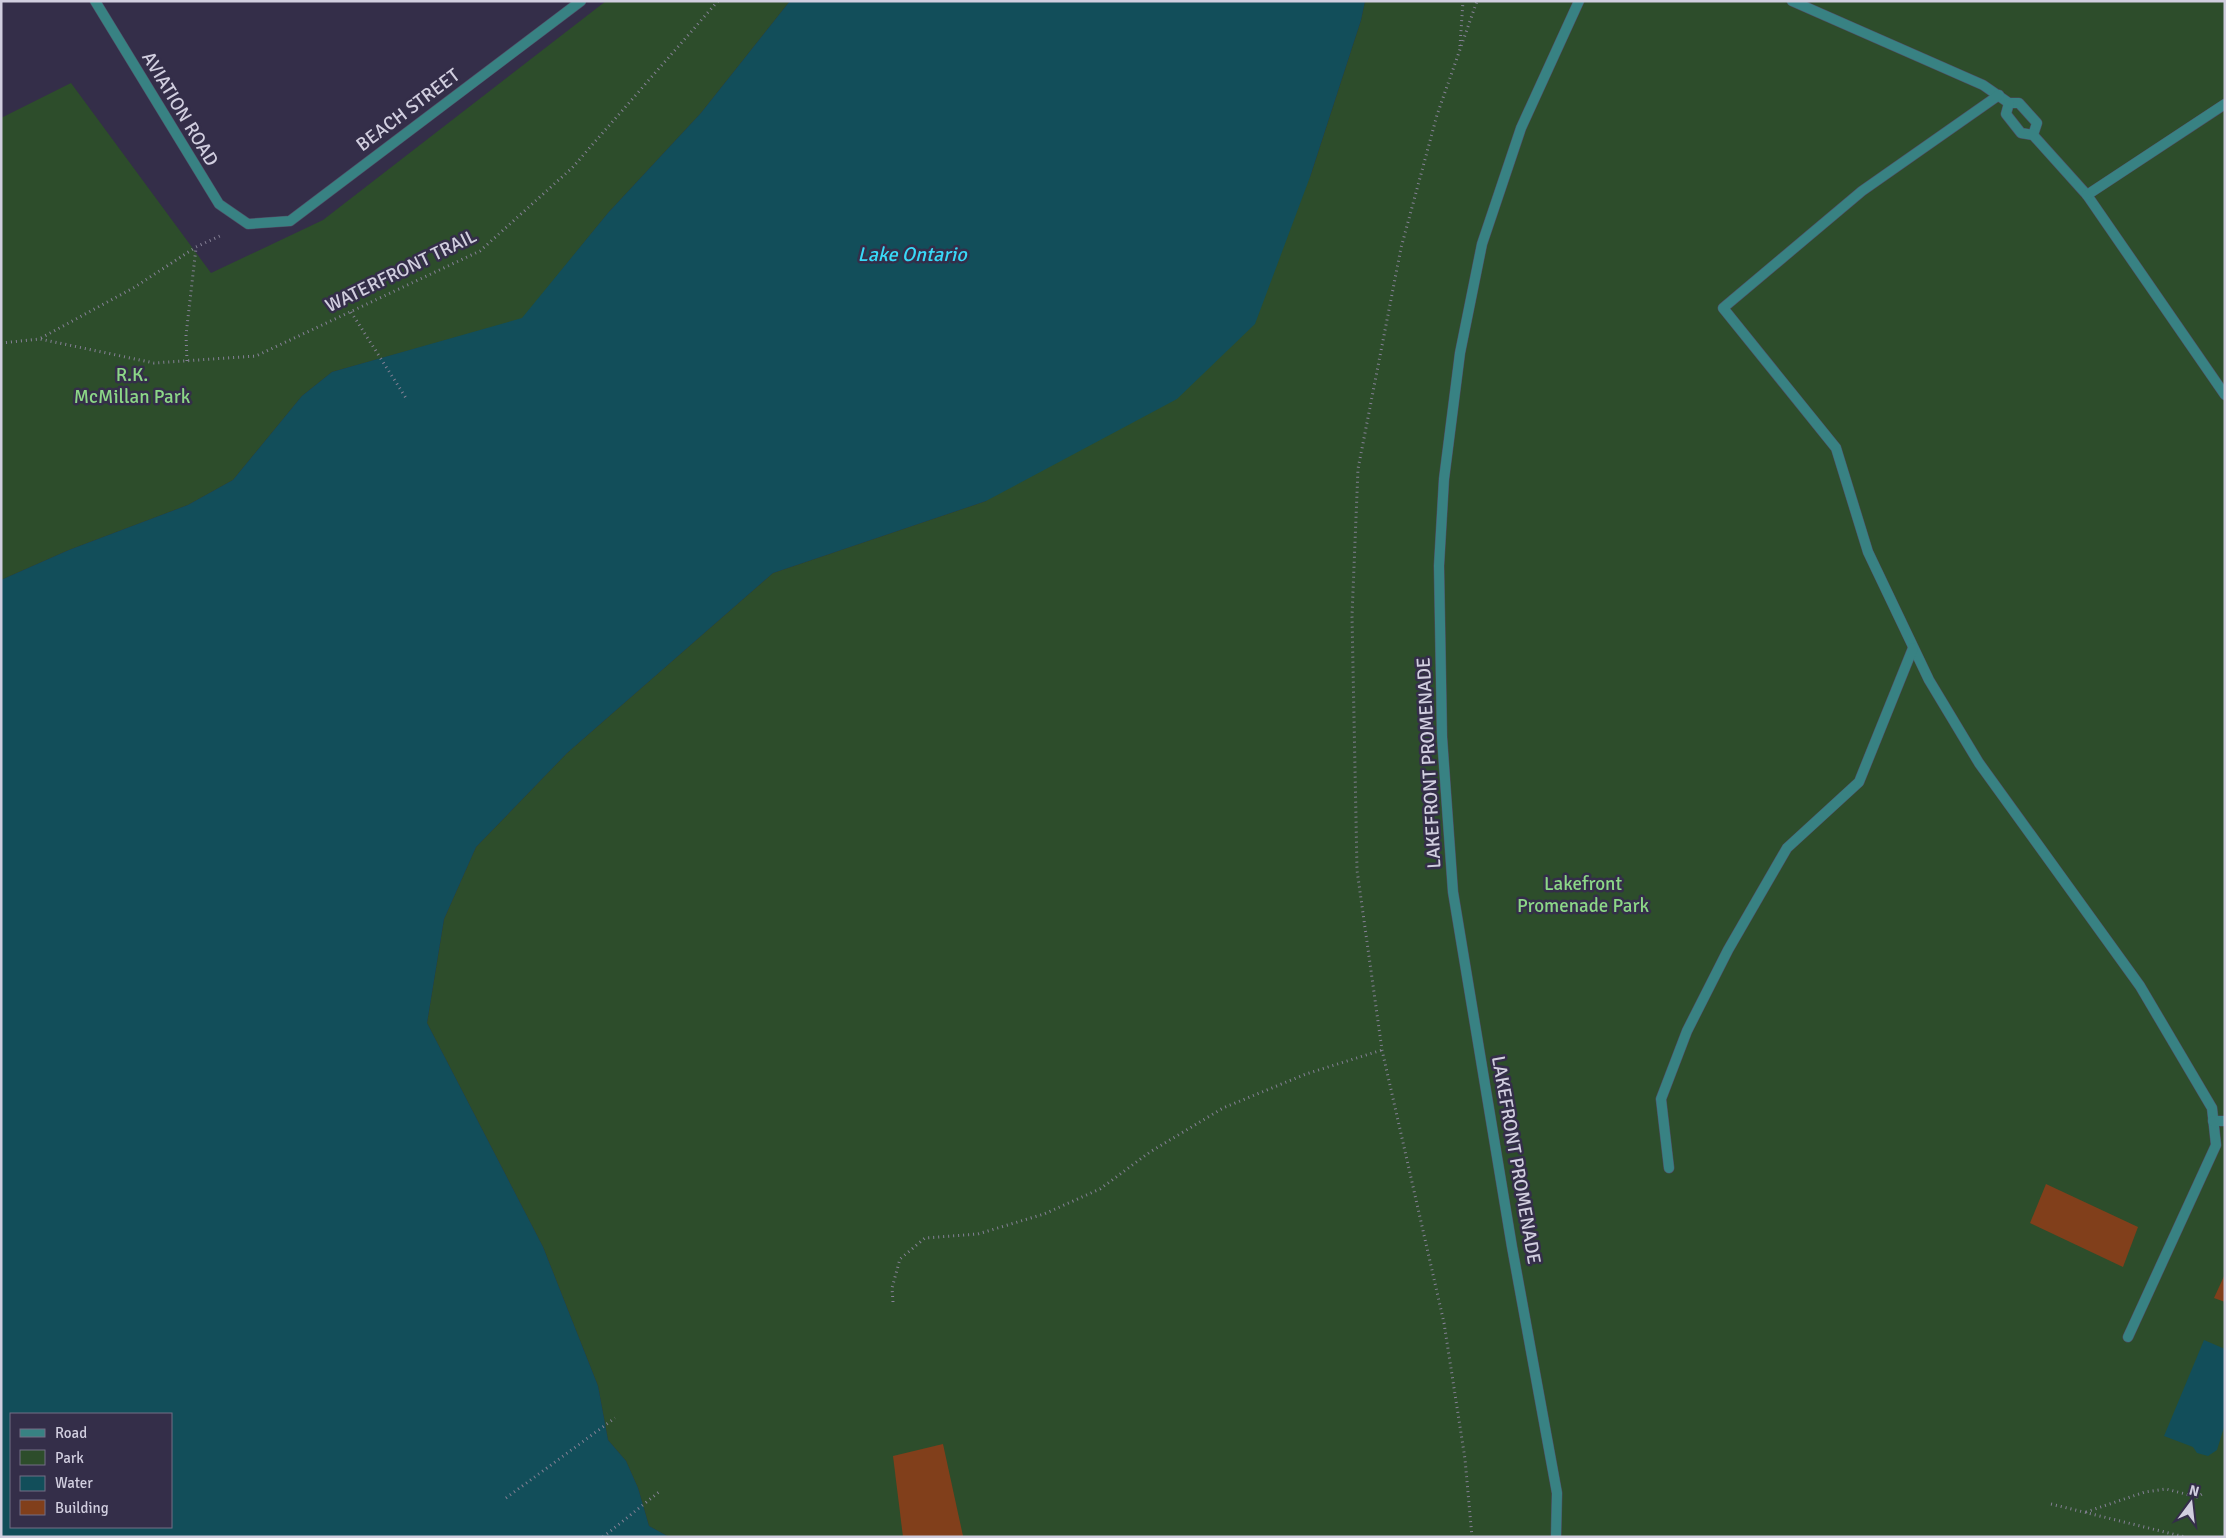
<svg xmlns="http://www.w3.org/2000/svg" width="2226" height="1538" viewBox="0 0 2226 1538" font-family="Signika,sans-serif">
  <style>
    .green { fill: #2d4d2b }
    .water { fill: #124e5a; fill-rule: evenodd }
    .building { fill: #813f1b }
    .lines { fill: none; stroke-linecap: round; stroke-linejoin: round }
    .service-casing { stroke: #504b64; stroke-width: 11 }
    .minor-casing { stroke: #504b64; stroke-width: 11 }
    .path { stroke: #858196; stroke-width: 3; stroke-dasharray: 1 4; stroke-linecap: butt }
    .service { stroke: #388283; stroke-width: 10 }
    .minor { stroke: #388283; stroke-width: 10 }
    .labels { text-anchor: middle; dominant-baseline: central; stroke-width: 5; stroke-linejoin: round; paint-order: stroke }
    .street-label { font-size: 19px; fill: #d1cedf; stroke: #342e49 }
    .park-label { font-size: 19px; fill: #8cd787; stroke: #342e49 }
    .water-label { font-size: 20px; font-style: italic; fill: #38d9f8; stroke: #342e49 }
  </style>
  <rect width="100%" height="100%" fill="#342e49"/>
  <g class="green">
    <path d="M 606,1 L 790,1 L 701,113 L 608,213 L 522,319 L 332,372 L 302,396 L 233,480 L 188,505 L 69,550 L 1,580 L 1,118 L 71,83 L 211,273 L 323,220 Z"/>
    <path d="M 1365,1 L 2225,1 L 2225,1537 L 669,1537 L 649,1526 L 638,1488 L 626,1461 L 608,1440 L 598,1386 L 543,1247 L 427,1023 L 444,919 L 476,847 L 567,753 L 773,573 L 986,501 L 1310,177 L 1361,20 Z"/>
  </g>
  <g class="water">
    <path d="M 790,1 L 1365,1 L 1361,20 L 1310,177 L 1255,324 L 1177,399 L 986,501 L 773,573 L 567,753 L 476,847 L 444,919 L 427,1023 L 543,1247 L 598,1386 L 608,1440 L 626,1461 L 638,1488 L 649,1526 L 669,1537 L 1,1537 L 1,580 L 69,550 L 188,505 L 233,480 L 302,396 L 332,372 L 522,318 L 608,213 L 701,113 ZM 11,1414 L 171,1414 L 171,1527 L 11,1527 Z"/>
    <path d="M 2204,1340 L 2225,1349 L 2225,1424 L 2217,1450 L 2208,1456 L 2197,1453 L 2193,1447 L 2164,1436 Z"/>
  </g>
  <g class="building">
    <path d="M 2046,1184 L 2138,1227 L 2123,1267 L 2030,1223 Z"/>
    <path d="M 2225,1274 L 2225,1302 L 2214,1298 Z"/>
    <path d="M 943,1444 L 963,1536 L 903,1537 L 893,1456 Z"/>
  </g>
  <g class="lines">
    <g class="service-casing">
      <g id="service">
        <path d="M 1792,1 L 1983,85 L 2009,103 L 2019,103 L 2037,123 L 2033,135"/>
        <path d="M 1999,95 L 1862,191 L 1723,308 L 1836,448 L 1868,552 L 1929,680 L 1979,763 L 2140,986 L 2212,1108 L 2216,1145 L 2128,1337"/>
        <path d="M 2009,103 L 2006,114 L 2021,133 L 2033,135 L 2087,195 L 2225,395"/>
        <path d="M 2087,195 L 2225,104"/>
        <path d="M 2213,1121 L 2225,1121"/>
        <path d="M 1669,1168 L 1661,1099 L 1687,1031 L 1728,950 L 1787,848 L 1859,782 L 1913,648"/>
      </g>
    </g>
    <g class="minor-casing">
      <g id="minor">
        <path d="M 95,1 L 219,204 L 248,224 L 290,221 L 581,1"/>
        <path d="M 1556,1537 L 1557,1493 L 1512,1247 L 1453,892 L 1442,737 L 1439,566 L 1444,479 L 1460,353 L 1482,244 L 1521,128 L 1579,1"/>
      </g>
    </g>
    <g class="path">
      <path d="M 1460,46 L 1463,1"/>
      <path d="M 351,312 L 406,398"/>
      <path d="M 41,338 L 135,287 L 196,247 L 222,235"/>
      <path d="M 1,343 L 40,339 L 154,363 L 256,356 L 480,251 L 572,168 L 718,1"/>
      <path d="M 187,361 L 186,335 L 196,248"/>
      <path d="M 893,1302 L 892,1288 L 900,1259 L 925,1238 L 978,1234 L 1044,1214 L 1100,1189 L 1150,1152 L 1223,1108 L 1306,1074 L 1382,1050"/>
      <path d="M 506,1498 L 615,1418"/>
      <path d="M 2051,1504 L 2185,1537"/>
      <path d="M 2086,1512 L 2145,1492 L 2166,1489 L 2197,1497 L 2202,1494"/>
      <path d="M 603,1537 L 659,1492"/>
      <path d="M 1472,1537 L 1465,1459 L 1444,1323 L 1382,1050 L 1357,870 L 1352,616 L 1358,469 L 1401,248 L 1437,115 L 1477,1"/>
    </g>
    <use href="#service" class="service"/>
    <use href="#minor" class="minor"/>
  </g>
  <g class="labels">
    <g class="street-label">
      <text transform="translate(180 109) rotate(59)">AVIATION ROAD</text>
      <text transform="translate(408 110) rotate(-37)">BEACH STREET</text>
      <text transform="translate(401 271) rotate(-26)">WATERFRONT TRAIL</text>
      <text transform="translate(1429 763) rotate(-93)">LAKEFRONT PROMENADE</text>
      <text transform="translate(1516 1160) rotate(80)">LAKEFRONT PROMENADE</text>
    </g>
    <g class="park-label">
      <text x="132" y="375">R.K.<tspan x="132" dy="22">McMillan Park</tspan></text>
      <text x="1583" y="884">Lakefront<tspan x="1583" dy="22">Promenade Park</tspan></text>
    </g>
    <g class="water-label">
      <text x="912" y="254">Lake Ontario</text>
    </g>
  </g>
  <rect width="2226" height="1538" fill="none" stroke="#d1cedf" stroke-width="5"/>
  <rect x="10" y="1413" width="162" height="115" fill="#342e49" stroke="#736e85"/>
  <rect x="20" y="1429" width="25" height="8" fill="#388283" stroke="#736e85"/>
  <text x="55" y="1438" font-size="15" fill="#d1cedf">Road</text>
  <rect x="20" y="1450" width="25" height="15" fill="#2d4d2b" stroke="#736e85"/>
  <text x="55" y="1463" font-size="15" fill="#d1cedf">Park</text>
  <rect x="20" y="1476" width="25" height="15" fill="#124e5a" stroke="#736e85"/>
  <text x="55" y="1488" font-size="15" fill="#d1cedf">Water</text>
  <rect x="20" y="1500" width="25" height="15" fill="#813f1b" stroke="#736e85"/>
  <text x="55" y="1513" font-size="15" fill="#d1cedf">Building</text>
  <g transform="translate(2191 1503) rotate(15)" stroke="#342e49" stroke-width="4" paint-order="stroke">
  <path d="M0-4L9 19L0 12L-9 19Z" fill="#d1cedf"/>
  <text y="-8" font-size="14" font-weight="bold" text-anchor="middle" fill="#d1cedf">N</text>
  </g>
</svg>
